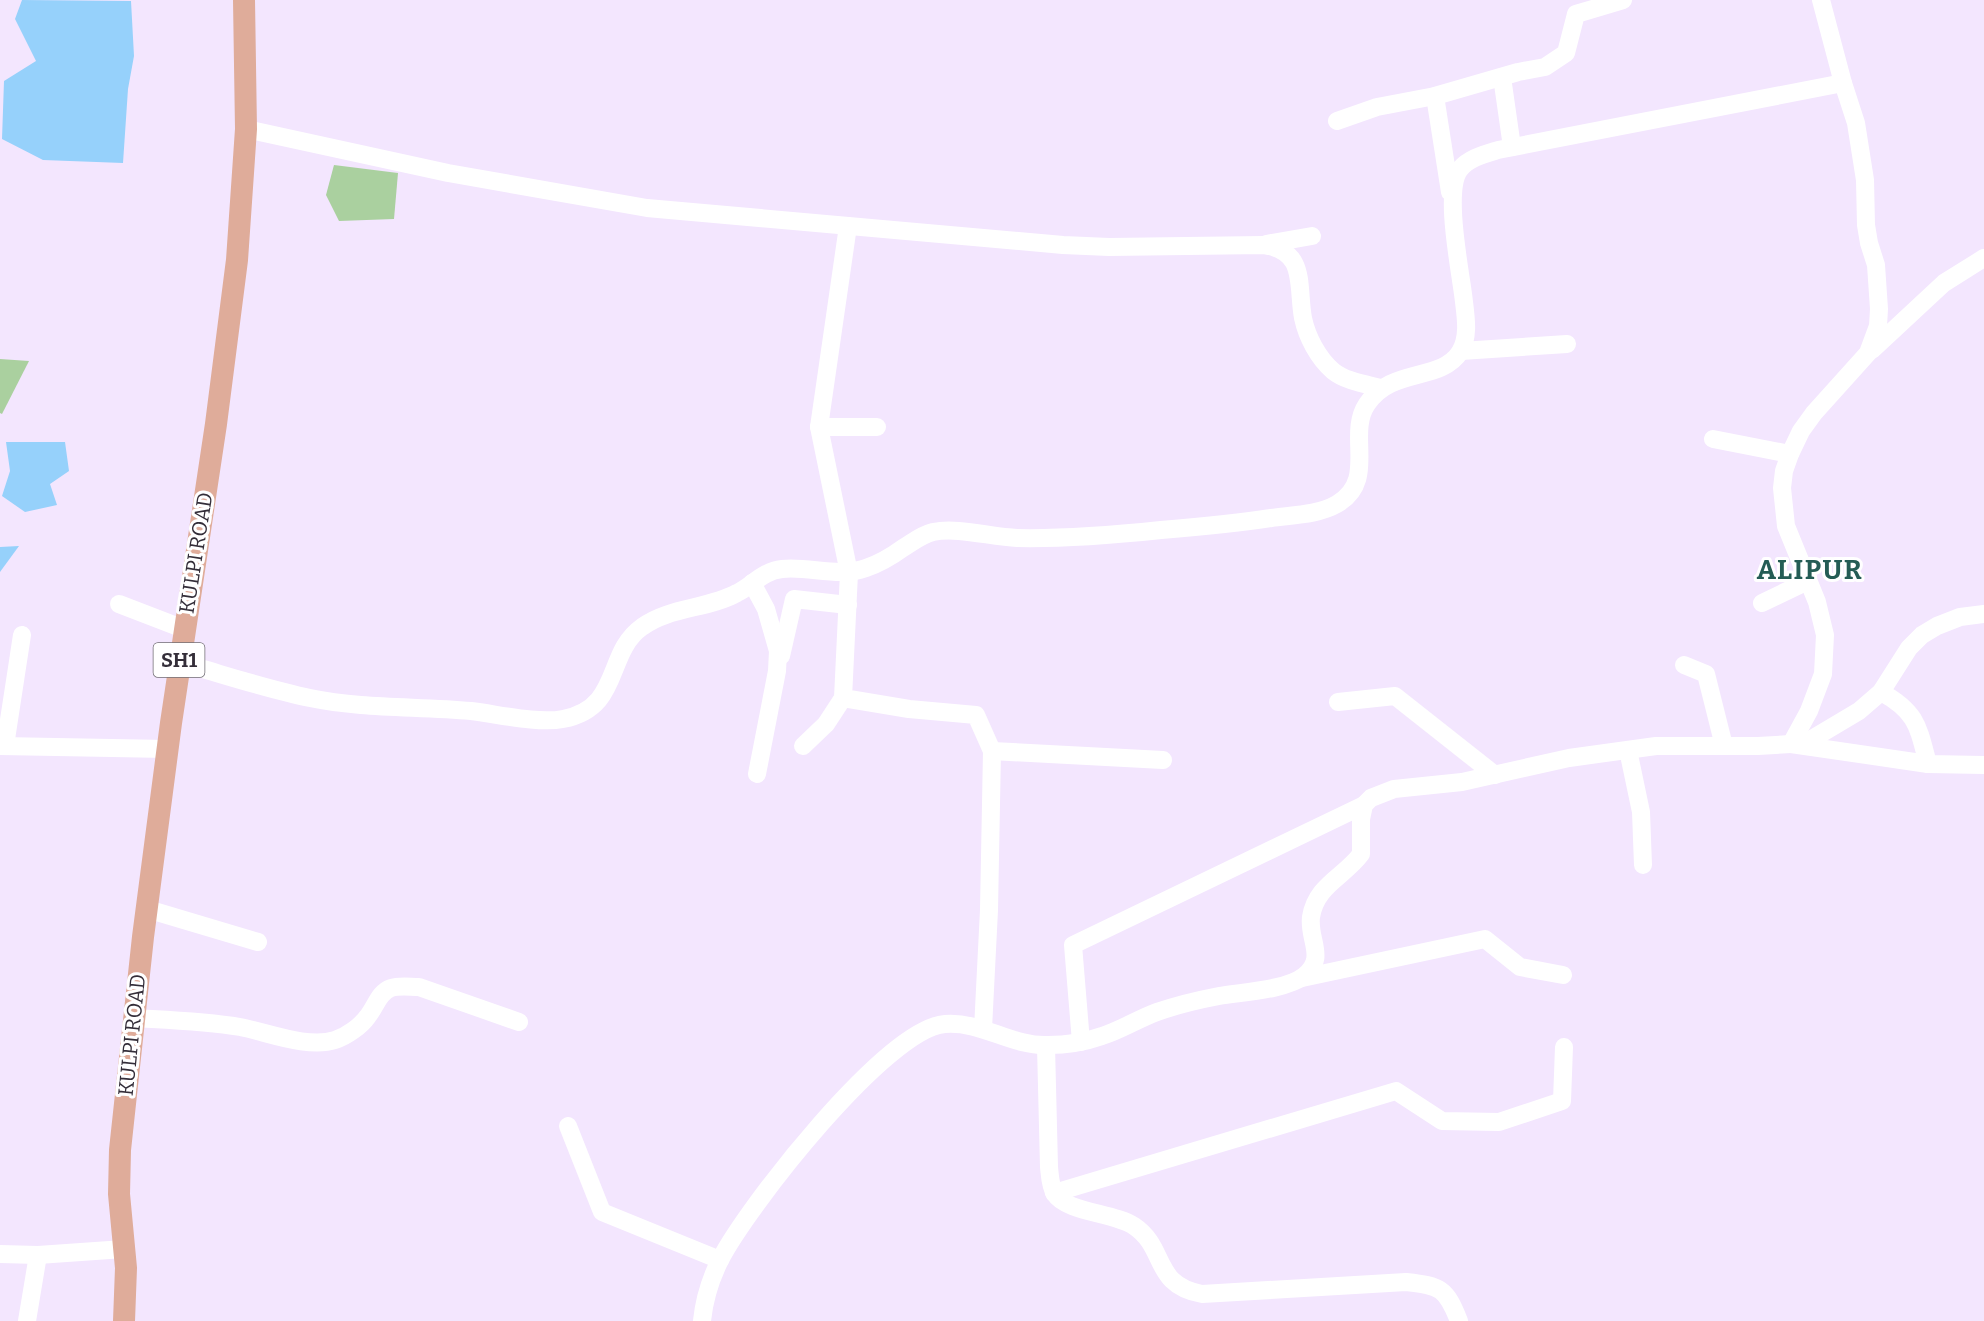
<svg xmlns="http://www.w3.org/2000/svg" width="1984" height="1321" viewBox="0 0 1984 1321" font-family="Bitter,serif">
  <style>
    .green { fill: #aad09f }
    .water { fill: #96d1fb }
    .lines { fill: none; stroke-linecap: round; stroke-linejoin: round }
    .minor { stroke: #fff; stroke-width: 18 }
    .major { stroke: #dfac9a; stroke-width: 22 }
    .labels { text-anchor: middle; dominant-baseline: central; stroke-width: 6; stroke-linejoin: round; paint-order: stroke }
    .shield { fill: #fff; stroke: #716d74; stroke-width: 1.5 }
    .shield-label { font-size: 20px; font-weight: bold; fill: #342e39 }
    .street-label { font-size: 21px; fill: #342e39; stroke: #fff }
    .district-label { font-size: 27px; font-weight: bold; letter-spacing: 1.5px; fill: #245c55; stroke: #fff }
  </style>
  <rect width="100%" height="100%" fill="#f3e6fe"/>
  <g class="green">
    <path d="M 334,165 L 398,173 L 394,219 L 339,221 L 326,195 Z"/>
    <path d="M 0,359 L 29,361 L 2,414 L 0,413 Z"/>
  </g>
  <g class="water">
    <path d="M 22,0 L 131,1 L 134,56 L 128,89 L 123,163 L 43,160 L 2,139 L 4,81 L 36,61 L 15,19 Z"/>
    <path d="M 6,442 L 65,442 L 69,471 L 50,484 L 57,505 L 25,512 L 2,496 L 10,471 Z"/>
    <path d="M 19,546 L 0,572 L 0,547 Z"/>
  </g>
  <g class="lines">
    <g class="minor">
      <path d="M 1821,0 L 1843,83 L 1856,123 L 1865,180 L 1866,225 L 1869,243 L 1876,265 L 1879,309 L 1878,326 L 1868,353 L 1814,413 L 1801,431 L 1790,454 L 1784,471 L 1782,488 L 1786,526 L 1817,602 L 1825,635 L 1823,674 L 1809,711 L 1791,744 L 1928,764 L 1984,765"/>
      <path d="M 1502,77 L 1512,147"/>
      <path d="M 1435,96 L 1450,192"/>
      <path d="M 1337,121 L 1377,107 L 1435,96 L 1518,72 L 1545,67 L 1566,53 L 1576,14 L 1623,0"/>
      <path d="M 246,129 L 448,173 L 647,208 L 1063,245 L 1109,247 L 1264,245 C 1307,251 1297,285 1303,318 C 1307,337 1318,358 1333,371 C 1345,381 1365,384 1381,388"/>
      <path d="M 848,226 L 819,427 L 849,573 L 843,698 L 909,709 L 976,715 L 992,751 L 989,910 L 983,1029"/>
      <path d="M 1266,244 L 1312,236"/>
      <path d="M 1872,350 L 1944,283 L 1984,258"/>
      <path d="M 1461,351 L 1567,344"/>
      <path d="M 819,427 L 877,427"/>
      <path d="M 1713,439 L 1790,454"/>
      <path d="M 752,583 L 766,609 L 778,651 L 777,671 L 757,774"/>
      <path d="M 1762,603 L 1808,581"/>
      <path d="M 119,604 L 184,629"/>
      <path d="M 781,656 L 794,599 L 848,605"/>
      <path d="M 179,662 C 222,674 266,689 310,698 C 363,709 417,706 471,711 C 497,714 538,724 563,719 C 622,708 605,653 642,627 C 669,607 708,609 737,593 C 753,585 763,571 782,569 C 810,566 838,578 866,568 C 878,564 892,556 903,548 C 913,542 921,535 933,532 C 958,527 991,537 1017,538 C 1065,539 1113,535 1161,530 C 1198,527 1234,524 1271,518 C 1292,515 1318,515 1337,504 C 1378,480 1346,435 1367,404 C 1391,367 1441,382 1460,352 C 1469,338 1466,318 1464,302 C 1461,273 1443,190 1460,169 C 1469,158 1485,154 1498,150 L 1843,83"/>
      <path d="M 1684,665 L 1706,674 L 1724,746"/>
      <path d="M 1881,692 C 1917,712 1918,726 1928,764"/>
      <path d="M 1338,702 L 1395,696 L 1495,775"/>
      <path d="M 0,746 L 168,749"/>
      <path d="M 5,746 L 22,635"/>
      <path d="M 803,746 L 826,724 L 843,698"/>
      <path d="M 1628,750 L 1641,812 L 1643,865"/>
      <path d="M 992,751 L 1163,760"/>
      <path d="M 147,909 L 258,942"/>
      <path d="M 1302,978 L 1485,939 L 1520,967 L 1563,975"/>
      <path d="M 134,1018 C 169,1020 205,1021 240,1027 C 267,1032 308,1049 335,1040 C 347,1036 361,1026 368,1016 C 376,1006 379,992 391,988 C 400,985 410,987 419,987 L 519,1022"/>
      <path d="M 1081,1042 L 1073,945 L 1364,805"/>
      <path d="M 1046,1046 L 1049,1167 C 1050,1176 1050,1186 1055,1194 C 1066,1212 1115,1213 1134,1226 C 1167,1248 1152,1285 1202,1294 L 1406,1282 C 1441,1286 1446,1288 1459,1321"/>
      <path d="M 568,1126 L 602,1212 L 720,1260"/>
      <path d="M 1054,1193 L 1396,1091 L 1442,1121 L 1499,1122 L 1562,1101 L 1564,1047"/>
      <path d="M 0,1254 L 38,1255 L 124,1249"/>
      <path d="M 27,1321 L 38,1255"/>
      <path d="M 702,1321 C 704,1301 711,1278 720,1260 C 747,1207 887,1028 945,1024 C 981,1021 1013,1047 1048,1045 C 1066,1045 1085,1042 1102,1036 C 1121,1030 1138,1019 1157,1012 C 1177,1005 1198,1000 1219,996 C 1242,992 1286,990 1304,976 C 1327,958 1308,940 1311,917 C 1316,885 1344,877 1361,854 L 1361,819 L 1364,805 L 1371,798 L 1394,789 L 1462,782 L 1569,758 L 1656,746 L 1758,746 L 1791,744 L 1812,739 L 1859,711 L 1881,692 L 1909,648 L 1922,635 L 1937,626 L 1960,617 L 1984,614"/>
    </g>
    <path class="major" d="M 124,1321 L 126,1268 L 119,1194 L 120,1150 L 143,937 L 171,723 L 216,424 L 237,260 L 246,129 L 244,0"/>
  </g>
  <g class="labels">
    <rect class="shield" x="153.5" y="643" width="51" height="34" rx="4.5"/>
    <g class="shield-label">
      <text x="179" y="660">SH1</text>
    </g>
    <g class="street-label">
      <text transform="translate(196 553) rotate(-81)">KULPI ROAD</text>
      <text transform="translate(132 1035) rotate(-84)">KULPI ROAD</text>
    </g>
    <g class="district-label">
      <text x="1810" y="570">ALIPUR</text>
    </g>
  </g>
</svg>
